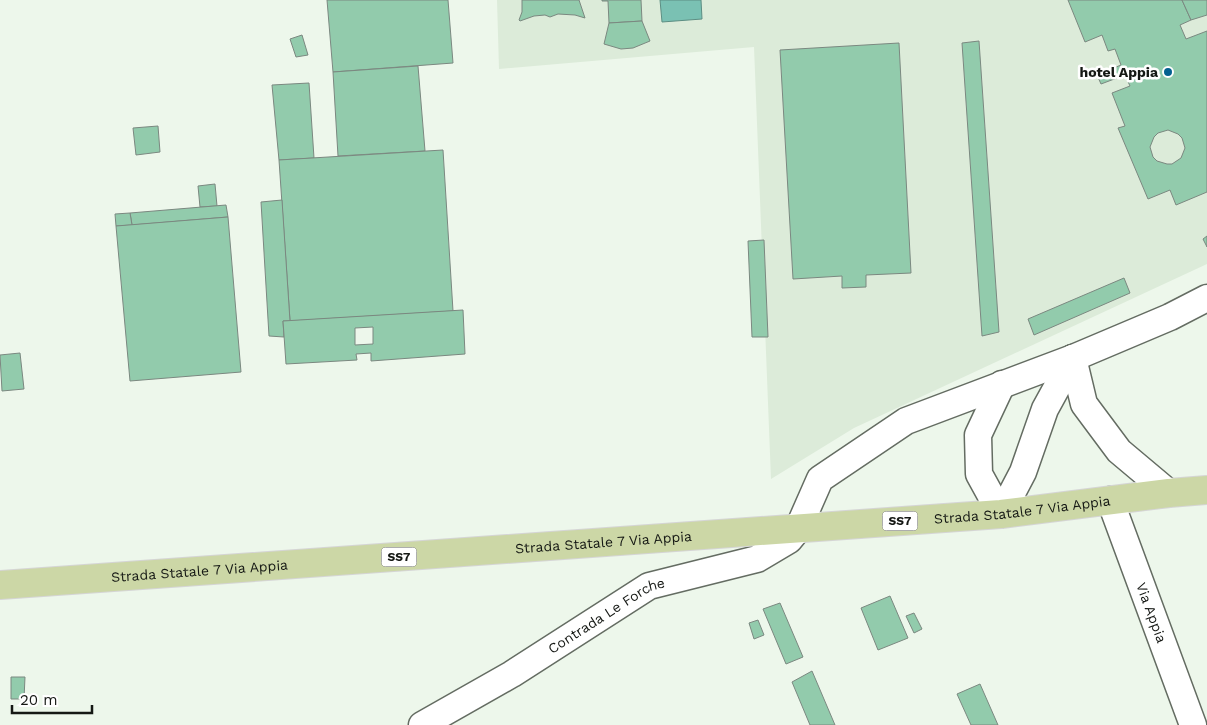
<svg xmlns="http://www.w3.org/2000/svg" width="1207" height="725" viewBox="0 0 1207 725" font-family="'Work Sans',sans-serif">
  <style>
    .built { fill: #dcebd9 }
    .water { fill: #7ac1b3; stroke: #5c8e83 }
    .building { fill: #92cbac; stroke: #7b8880; fill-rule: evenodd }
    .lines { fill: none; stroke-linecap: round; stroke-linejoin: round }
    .street-casing { stroke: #646c62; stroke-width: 29 }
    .primary-casing { stroke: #d5d5d5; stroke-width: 30 }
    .street { stroke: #fff; stroke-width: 26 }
    .primary { stroke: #ccd7a6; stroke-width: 28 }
    .poi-dot { fill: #036090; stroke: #fff; stroke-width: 2 }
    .labels { text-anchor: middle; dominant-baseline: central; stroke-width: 5; stroke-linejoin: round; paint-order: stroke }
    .shield { fill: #fff; stroke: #5b5d5a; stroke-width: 1 }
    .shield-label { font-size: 12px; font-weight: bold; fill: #151814 }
    .poi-label { font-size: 14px; font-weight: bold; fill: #151814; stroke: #fff; text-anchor: end }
    .street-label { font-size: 14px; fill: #151814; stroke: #fff }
  </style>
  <rect width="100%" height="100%" fill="#edf7eb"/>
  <path class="built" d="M 497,0 L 1207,0 L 1207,264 L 854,428 L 771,479 L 754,47 L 499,69 Z"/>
  <path class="water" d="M 660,0 L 701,0 L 702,19 L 662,22 Z"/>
  <g class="building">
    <path d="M 327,0 L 448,0 L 453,63 L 333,72 Z"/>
    <path d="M 522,0 L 579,0 L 585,18 L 575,15 L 558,14 L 550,17 L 545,15 L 534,16 L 520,21 L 519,20 L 522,12 Z"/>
    <path d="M 602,0 L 641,0 L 642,21 L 609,23 L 608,1 L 602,1 Z"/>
    <path d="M 1068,0 L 1182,0 L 1191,20 L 1180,25 L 1186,39 L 1207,31 L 1207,192 L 1176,205 L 1170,190 L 1148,199 L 1118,128 L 1125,126 L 1112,93 L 1130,86 L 1125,75 L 1101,84 L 1097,75 L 1121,65 L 1115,49 L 1108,51 L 1102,35 L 1085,42 ZM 1168,130 L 1178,134 L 1182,138 L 1185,148 L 1181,158 L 1172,164 L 1167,164 L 1157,161 L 1153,157 L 1150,147 L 1154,137 L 1158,133 Z"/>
    <path d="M 1182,0 L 1207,0 L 1207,15 L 1191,20 Z"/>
    <path d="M 642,21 L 650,41 L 633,48 L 621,49 L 604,44 L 609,23 Z"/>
    <path d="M 302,35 L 308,55 L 296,57 L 290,39 Z"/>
    <path d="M 979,41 L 999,332 L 982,336 L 962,43 Z"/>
    <path d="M 899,43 L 911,273 L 866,275 L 866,287 L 842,288 L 842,276 L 793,279 L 780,50 Z"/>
    <path d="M 418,66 L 425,151 L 338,156 L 333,72 Z"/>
    <path d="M 309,83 L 314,158 L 279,160 L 272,85 Z"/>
    <path d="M 158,126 L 160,152 L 136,155 L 133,128 Z"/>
    <path d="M 443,150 L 453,311 L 290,321 L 279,160 Z"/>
    <path d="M 215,184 L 217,206 L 200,207 L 198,186 Z"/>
    <path d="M 282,200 L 290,321 L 283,321 L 284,337 L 269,336 L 261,202 Z"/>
    <path d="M 226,205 L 228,217 L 132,225 L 130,213 Z"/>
    <path d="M 130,213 L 132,225 L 116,226 L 115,214 Z"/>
    <path d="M 228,217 L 241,372 L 130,381 L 116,226 Z"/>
    <path d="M 1207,236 L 1207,247 L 1203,239 Z"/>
    <path d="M 764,240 L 768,337 L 752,337 L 748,241 Z"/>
    <path d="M 1124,278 L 1130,293 L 1034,335 L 1028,319 Z"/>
    <path d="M 463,310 L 465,354 L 371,361 L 371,353 L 356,354 L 357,360 L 286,364 L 283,321 ZM 373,327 L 373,344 L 355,345 L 355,328 Z"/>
    <path d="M 20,353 L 24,389 L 2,391 L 0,355 Z"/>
    <path d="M 890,596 L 908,638 L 878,650 L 861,608 Z"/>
    <path d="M 780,603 L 803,657 L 786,664 L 763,609 Z"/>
    <path d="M 914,613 L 922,629 L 914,633 L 906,616 Z"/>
    <path d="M 758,620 L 764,635 L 754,639 L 749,623 Z"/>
    <path d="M 812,671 L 835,725 L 810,725 L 792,682 Z"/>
    <path d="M 11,677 L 25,677 L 24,699 L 11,699 Z"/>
    <path d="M 980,684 L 998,725 L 971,725 L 957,694 Z"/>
  </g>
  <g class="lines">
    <g class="street-casing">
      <g id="street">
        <path d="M 1073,358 L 1084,404 L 1119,451 L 1169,493"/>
        <path id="s1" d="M 1110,500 L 1193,725"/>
        <path d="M 1001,514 L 1023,472 L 1045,409 L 1073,358"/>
        <path d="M 1001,514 L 979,474 L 978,435 L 1002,384"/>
        <path id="s2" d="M 422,725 L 512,674 L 649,586 L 757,559 L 789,540 L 798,529 L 820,479 L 906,421 L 1073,358 L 1170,317 L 1207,298"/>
      </g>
    </g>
    <g class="primary-casing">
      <g id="primary">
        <path id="s3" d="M 0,585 L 1001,514 L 1169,493 L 1207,490"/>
      </g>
    </g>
    <use href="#street" class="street"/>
    <use href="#primary" class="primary"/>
  </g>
  <circle class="poi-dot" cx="1168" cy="72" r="5"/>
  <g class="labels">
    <g class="shield">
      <rect x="882.5" y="511.5" width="35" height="19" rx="4"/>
      <rect x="381.5" y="547.5" width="35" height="19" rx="4"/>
    </g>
    <g class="shield-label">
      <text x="900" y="521">SS7</text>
      <text x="399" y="557">SS7</text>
    </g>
    <g class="poi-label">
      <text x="1158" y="72">hotel Appia</text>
    </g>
    <g class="street-label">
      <text stroke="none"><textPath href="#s3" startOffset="1025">Strada Statale 7 Via Appia</textPath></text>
      <text stroke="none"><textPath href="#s3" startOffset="605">Strada Statale 7 Via Appia</textPath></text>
      <text stroke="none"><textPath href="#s3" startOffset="200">Strada Statale 7 Via Appia</textPath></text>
      <text stroke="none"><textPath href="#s1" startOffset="120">Via Appia</textPath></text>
      <text stroke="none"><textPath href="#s2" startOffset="215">Contrada Le Forche</textPath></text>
    </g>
  </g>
  <path d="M12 705v8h80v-8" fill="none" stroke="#151814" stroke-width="2.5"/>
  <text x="20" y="705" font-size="15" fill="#151814" stroke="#ffffff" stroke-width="4" paint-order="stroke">20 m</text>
</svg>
